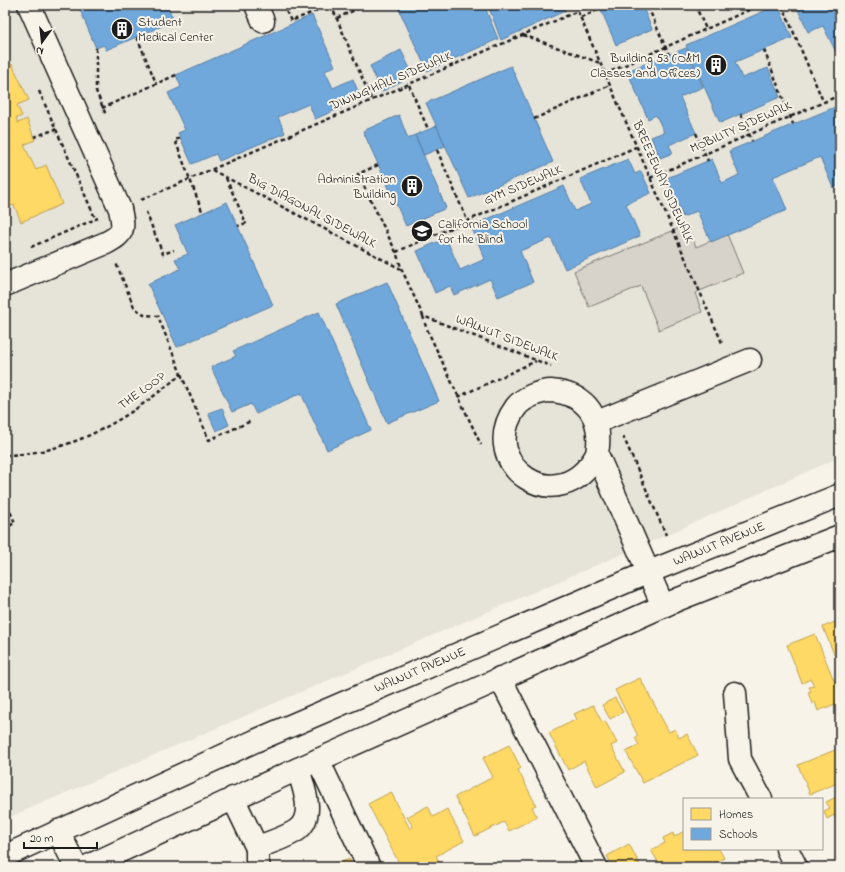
<svg xmlns="http://www.w3.org/2000/svg" width="845" height="872" viewBox="0 0 845 872" font-family="'Indie Flower',sans-serif">
  <style>
    .built { fill: #e6e3d9 }
    .green { fill: #d7d3cb; stroke: #7a7874 }
    .homes { fill: #ffd966; stroke: #bba050 }
    .schools { fill: #6fa8dc; stroke: #567ea2 }
    .lines { fill: none; stroke-linecap: round; stroke-linejoin: round }
    .minor-casing { stroke: #1c1c1c; stroke-width: 25 }
    .major-casing { stroke: #1c1c1c; stroke-width: 25 }
    .path { stroke: #1c1c1c; stroke-width: 2.5; stroke-dasharray: 4 3; stroke-linecap: butt }
    .minor { stroke: #f7f3e8; stroke-width: 22 }
    .major { stroke: #f7f3e8; stroke-width: 22 }
    .labels { text-anchor: middle; dominant-baseline: central; stroke-width: 4; stroke-linejoin: round; paint-order: stroke }
    .poi-label { font-size: 13px; fill: #1c1c1c; stroke: #f7f3e8; text-anchor: start }
    .street-label { font-size: 13px; fill: #1c1c1c; stroke: #f7f3e8 }
  </style>
  <rect width="100%" height="100%" fill="#f7f3e8"/>
  <filter id="ink" filterUnits="userSpaceOnUse"><feTurbulence type="fractalNoise" baseFrequency=".025" numOctaves="2"/><feDisplacementMap in="SourceGraphic" scale="8" xChannelSelector="R" yChannelSelector="G"/><feConvolveMatrix kernelMatrix="1 2 1 2 8 2 1 2 1" color-interpolation-filters="sRGB"/></filter>
  <g filter="url(#ink)">
    <path class="built" d="M 5,5 L 840,5 L 840,457 L 669,534 L 5,819 Z"/>
    <path class="green" d="M 687,225 L 696,247 L 727,234 L 743,273 L 695,293 L 702,312 L 659,330 L 641,286 L 589,307 L 574,271 Z"/>
    <g class="homes">
      <path d="M 12,64 L 29,100 L 17,105 L 22,116 L 16,118 L 18,123 L 27,119 L 35,140 L 24,145 L 36,170 L 46,165 L 62,204 L 21,222 L 14,205 L 5,208 L 5,68 Z"/>
      <path d="M 840,620 L 840,669 L 823,627 Z"/>
      <path d="M 815,634 L 840,695 L 840,702 L 818,711 L 815,702 L 812,704 L 808,692 L 811,691 L 809,687 L 814,686 L 811,679 L 802,683 L 787,645 Z"/>
      <path d="M 640,678 L 669,732 L 675,729 L 679,738 L 687,734 L 698,755 L 643,783 L 626,752 L 639,745 L 635,738 L 638,736 L 615,690 Z"/>
      <path d="M 615,698 L 623,712 L 610,719 L 602,705 Z"/>
      <path d="M 593,705 L 602,722 L 605,721 L 617,743 L 611,746 L 625,772 L 597,787 L 584,761 L 568,770 L 549,733 L 577,719 L 574,714 Z"/>
      <path d="M 509,745 L 521,768 L 518,770 L 536,805 L 532,807 L 537,817 L 509,831 L 504,822 L 475,836 L 455,797 L 493,777 L 483,758 Z"/>
      <path d="M 840,748 L 840,782 L 810,794 L 798,765 Z"/>
      <path d="M 391,792 L 410,829 L 413,827 L 407,817 L 428,806 L 433,817 L 447,809 L 464,841 L 436,856 L 442,867 L 401,867 L 368,804 Z"/>
      <path d="M 840,795 L 840,827 L 834,815 L 827,819 L 824,811 L 830,808 L 826,802 Z"/>
      <path d="M 684,831 L 684,849 L 719,849 L 724,858 L 706,867 L 661,867 L 651,850 L 665,843 L 663,838 L 673,833 L 674,837 Z"/>
      <path d="M 629,844 L 641,867 L 613,867 L 607,856 Z"/>
      <path d="M 349,859 L 353,867 L 326,867 L 336,862 L 338,864 Z"/>
    </g>
    <g class="schools">
      <path d="M 78,5 L 167,5 L 174,21 L 106,50 L 104,45 L 96,48 Z"/>
      <path d="M 397,5 L 484,5 L 498,39 L 427,71 Z"/>
      <path d="M 496,5 L 563,5 L 565,11 L 501,40 L 489,8 Z"/>
      <path d="M 599,5 L 642,5 L 652,29 L 616,45 Z"/>
      <path d="M 778,5 L 792,38 L 735,62 L 742,78 L 768,68 L 780,97 L 720,123 L 686,45 Z"/>
      <path d="M 796,5 L 840,5 L 840,60 L 823,26 L 808,32 Z"/>
      <path d="M 312,15 L 335,66 L 325,71 L 333,88 L 353,79 L 361,99 L 315,119 L 309,104 L 278,117 L 285,133 L 219,161 L 216,154 L 192,164 L 178,133 L 185,130 L 168,93 L 181,87 L 176,75 Z"/>
      <path d="M 686,48 L 703,87 L 680,97 L 696,133 L 669,145 L 673,153 L 660,158 L 651,137 L 664,132 L 656,115 L 648,119 L 627,71 Z"/>
      <path d="M 401,50 L 413,75 L 381,92 L 370,66 Z"/>
      <path d="M 511,66 L 553,162 L 469,198 L 426,103 Z"/>
      <path d="M 835,107 L 840,119 L 840,185 L 833,188 L 820,157 L 773,177 L 787,210 L 711,242 L 697,211 L 683,217 L 667,178 L 712,159 L 722,183 L 739,175 L 729,151 Z"/>
      <path d="M 399,115 L 408,139 L 415,135 L 446,208 L 406,226 L 363,131 Z"/>
      <path d="M 437,126 L 445,146 L 424,155 L 415,135 Z"/>
      <path d="M 628,159 L 635,174 L 641,171 L 651,193 L 626,204 L 640,236 L 565,269 L 551,238 L 520,251 L 533,282 L 498,297 L 490,279 L 454,295 L 450,286 L 435,293 L 417,251 L 446,238 L 460,270 L 485,259 L 471,226 L 564,186 L 575,211 L 591,204 L 580,179 Z"/>
      <path d="M 227,202 L 273,305 L 177,347 L 148,284 L 180,269 L 175,259 L 188,254 L 175,225 Z"/>
      <path d="M 387,282 L 439,401 L 387,423 L 336,304 Z"/>
      <path d="M 319,312 L 371,430 L 327,450 L 301,393 L 256,414 L 251,404 L 232,412 L 211,367 L 236,356 L 233,351 Z"/>
      <path d="M 222,408 L 229,425 L 216,431 L 208,413 Z"/>
    </g>
    <g class="lines">
      <g class="minor-casing">
        <g id="minor">
          <path d="M 256,5 L 263,21"/>
          <path d="M 5,285 L 106,243 C 125,233 124,229 120,209 L 29,5"/>
          <path d="M 597,422 L 750,360"/>
          <path d="M 597,454 C 559,524 474,464 516,407 C 523,398 539,391 551,391 C 588,394 603,419 597,454 L 663,606"/>
          <path d="M 500,678 L 596,867"/>
          <path d="M 735,693 L 740,759 L 761,799"/>
          <path d="M 318,760 L 369,867"/>
          <path d="M 233,798 L 257,848 C 269,842 286,838 297,830 C 316,816 303,786 298,769"/>
          <path d="M 58,831 L 76,867"/>
          <path d="M 257,848 L 257,860 L 259,867"/>
          <path d="M 787,849 L 796,867"/>
        </g>
      </g>
      <g class="major-casing">
        <g id="major">
          <path d="M 5,856 L 255,741 L 649,572 L 840,495"/>
          <path d="M 86,867 L 289,773 L 679,599 L 840,536"/>
        </g>
      </g>
      <g class="path">
        <path d="M 331,5 L 372,101"/>
        <path d="M 575,5 L 723,345"/>
        <path d="M 695,5 L 706,29"/>
        <path d="M 782,5 L 823,101"/>
        <path d="M 648,7 L 669,55"/>
        <path d="M 286,11 L 291,21 L 331,5"/>
        <path d="M 581,17 L 600,9"/>
        <path d="M 337,18 L 366,5"/>
        <path d="M 523,35 L 600,63"/>
        <path d="M 137,37 L 156,83"/>
        <path d="M 96,48 L 96,91 L 106,115"/>
        <path d="M 764,50 L 793,124"/>
        <path d="M 605,74 L 760,5"/>
        <path d="M 409,85 L 428,129"/>
        <path d="M 39,91 L 96,220"/>
        <path d="M 102,108 L 176,75"/>
        <path d="M 741,114 L 752,141"/>
        <path d="M 534,119 L 610,85"/>
        <path d="M 696,133 L 708,161"/>
        <path d="M 34,137 L 56,129"/>
        <path d="M 180,138 L 175,140 L 202,211"/>
        <path d="M 437,150 L 467,220"/>
        <path d="M 378,165 L 358,174 L 396,252 L 402,270 L 423,316 L 551,366"/>
        <path d="M 212,170 L 401,269"/>
        <path d="M 226,178 L 246,223 L 238,226"/>
        <path d="M 650,178 L 840,95"/>
        <path d="M 141,200 L 578,11"/>
        <path d="M 146,212 L 163,254 L 174,250"/>
        <path d="M 31,247 L 98,218"/>
        <path d="M 396,252 L 636,147"/>
        <path d="M 423,316 L 426,327 L 481,445"/>
        <path d="M 181,374 L 209,440 L 251,421"/>
        <path d="M 458,397 L 536,361"/>
        <path d="M 623,436 L 666,535"/>
        <path d="M 5,455 C 73,454 131,417 181,374 L 158,316 L 144,315 L 134,307 L 116,263"/>
        <path d="M 5,499 L 15,523 L 5,528"/>
      </g>
      <use href="#minor" class="minor"/>
      <use href="#major" class="major"/>
    </g>
  </g>
  <defs>
    <g id="building-disc" transform="scale(1.15)"><circle r="9.5" fill="#1c1c1c" stroke="#f7f3e8"/><path d="M-4-6H4V6H1V3H-1V6H-4ZM-2.5-4.3h1.7v1.8h-1.7ZM.8-4.3h1.7v1.8H.8ZM-2.5-1h1.7V.8h-1.7ZM.8-1h1.7V.8H.8Z" fill="#fff"/></g>
    <g id="school-disc" transform="scale(1.15)"><circle r="9.5" fill="#1c1c1c" stroke="#f7f3e8"/><path d="M0-5L7-2L0 1L-7-2ZM-4 1L0 2.5L4 1V4Q0 6-4 4Z" fill="#fff"/></g>
  </defs>
  <g fill-rule="evenodd">
    <use href="#building-disc" x="122" y="29"/>
    <use href="#building-disc" x="716" y="65"/>
    <use href="#building-disc" x="412" y="186"/>
    <use href="#school-disc" x="422" y="231"/>
  </g>
  <g class="labels">
    <g class="poi-label">
      <text x="138" y="22">Student<tspan x="138" dy="15">Medical Center</tspan></text>
      <text x="700" y="58" text-anchor="end">Building 53 (O&amp;M<tspan x="700" dy="15">Classes and Offices)</tspan></text>
      <text x="396" y="179" text-anchor="end">Administration<tspan x="396" dy="15">Building</tspan></text>
      <text x="438" y="224">California School<tspan x="438" dy="15">for the Blind</tspan></text>
    </g>
    <g class="street-label">
      <text transform="translate(391 81) rotate(-23)">DINING HALL SIDEWALK</text>
      <text transform="translate(741 127) rotate(-24)">MOBILITY SIDEWALK</text>
      <text transform="translate(663 182) rotate(66)">BREEZEWAY SIDEWALK</text>
      <text transform="translate(523 185) rotate(-23)">GYM SIDEWALK</text>
      <text transform="translate(312 211) rotate(28)">BIG DIAGONAL SIDEWALK</text>
      <text transform="translate(507 338) rotate(21)">WALNUT SIDEWALK</text>
      <text transform="translate(142 391) rotate(-36)">THE LOOP</text>
      <text transform="translate(719 544) rotate(-22)">WALNUT AVENUE</text>
      <text transform="translate(420 670) rotate(-23)">WALNUT AVENUE</text>
    </g>
  </g>
  <rect width="845" height="872" fill="none" stroke="#f7f3e8" stroke-width="20"/>
  <rect x="10" y="10" width="825" height="852" fill="none" stroke="#1c1c1c" stroke-width="1.5" filter="url(#ink)"/>
  <rect x="683" y="798" width="140" height="52" fill="#f7f3e8" stroke="#9f9d96"/>
  <rect x="691" y="808" width="20" height="12" fill="#ffd966" stroke="#9f9d96"/>
  <text x="719" y="818" font-size="12" fill="#1c1c1c">Homes</text>
  <rect x="691" y="828" width="20" height="12" fill="#6fa8dc" stroke="#9f9d96"/>
  <text x="719" y="838" font-size="12" fill="#1c1c1c">Schools</text>
  <g transform="translate(42 42) rotate(195)" stroke="#f7f3e8" stroke-width="3" paint-order="stroke">
  <path d="M0-3L7 15L0 10L-7 15Z" fill="#1c1c1c"/>
  <text y="-6" font-size="11" font-weight="bold" text-anchor="middle" fill="#1c1c1c">N</text>
  </g>
  <path d="M24 842v6h73v-6" fill="none" stroke="#1c1c1c" stroke-width="2"/>
  <text x="30" y="842" font-size="12" fill="#1c1c1c" stroke="#f7f3e8" stroke-width="3" paint-order="stroke">20 m</text>
</svg>
